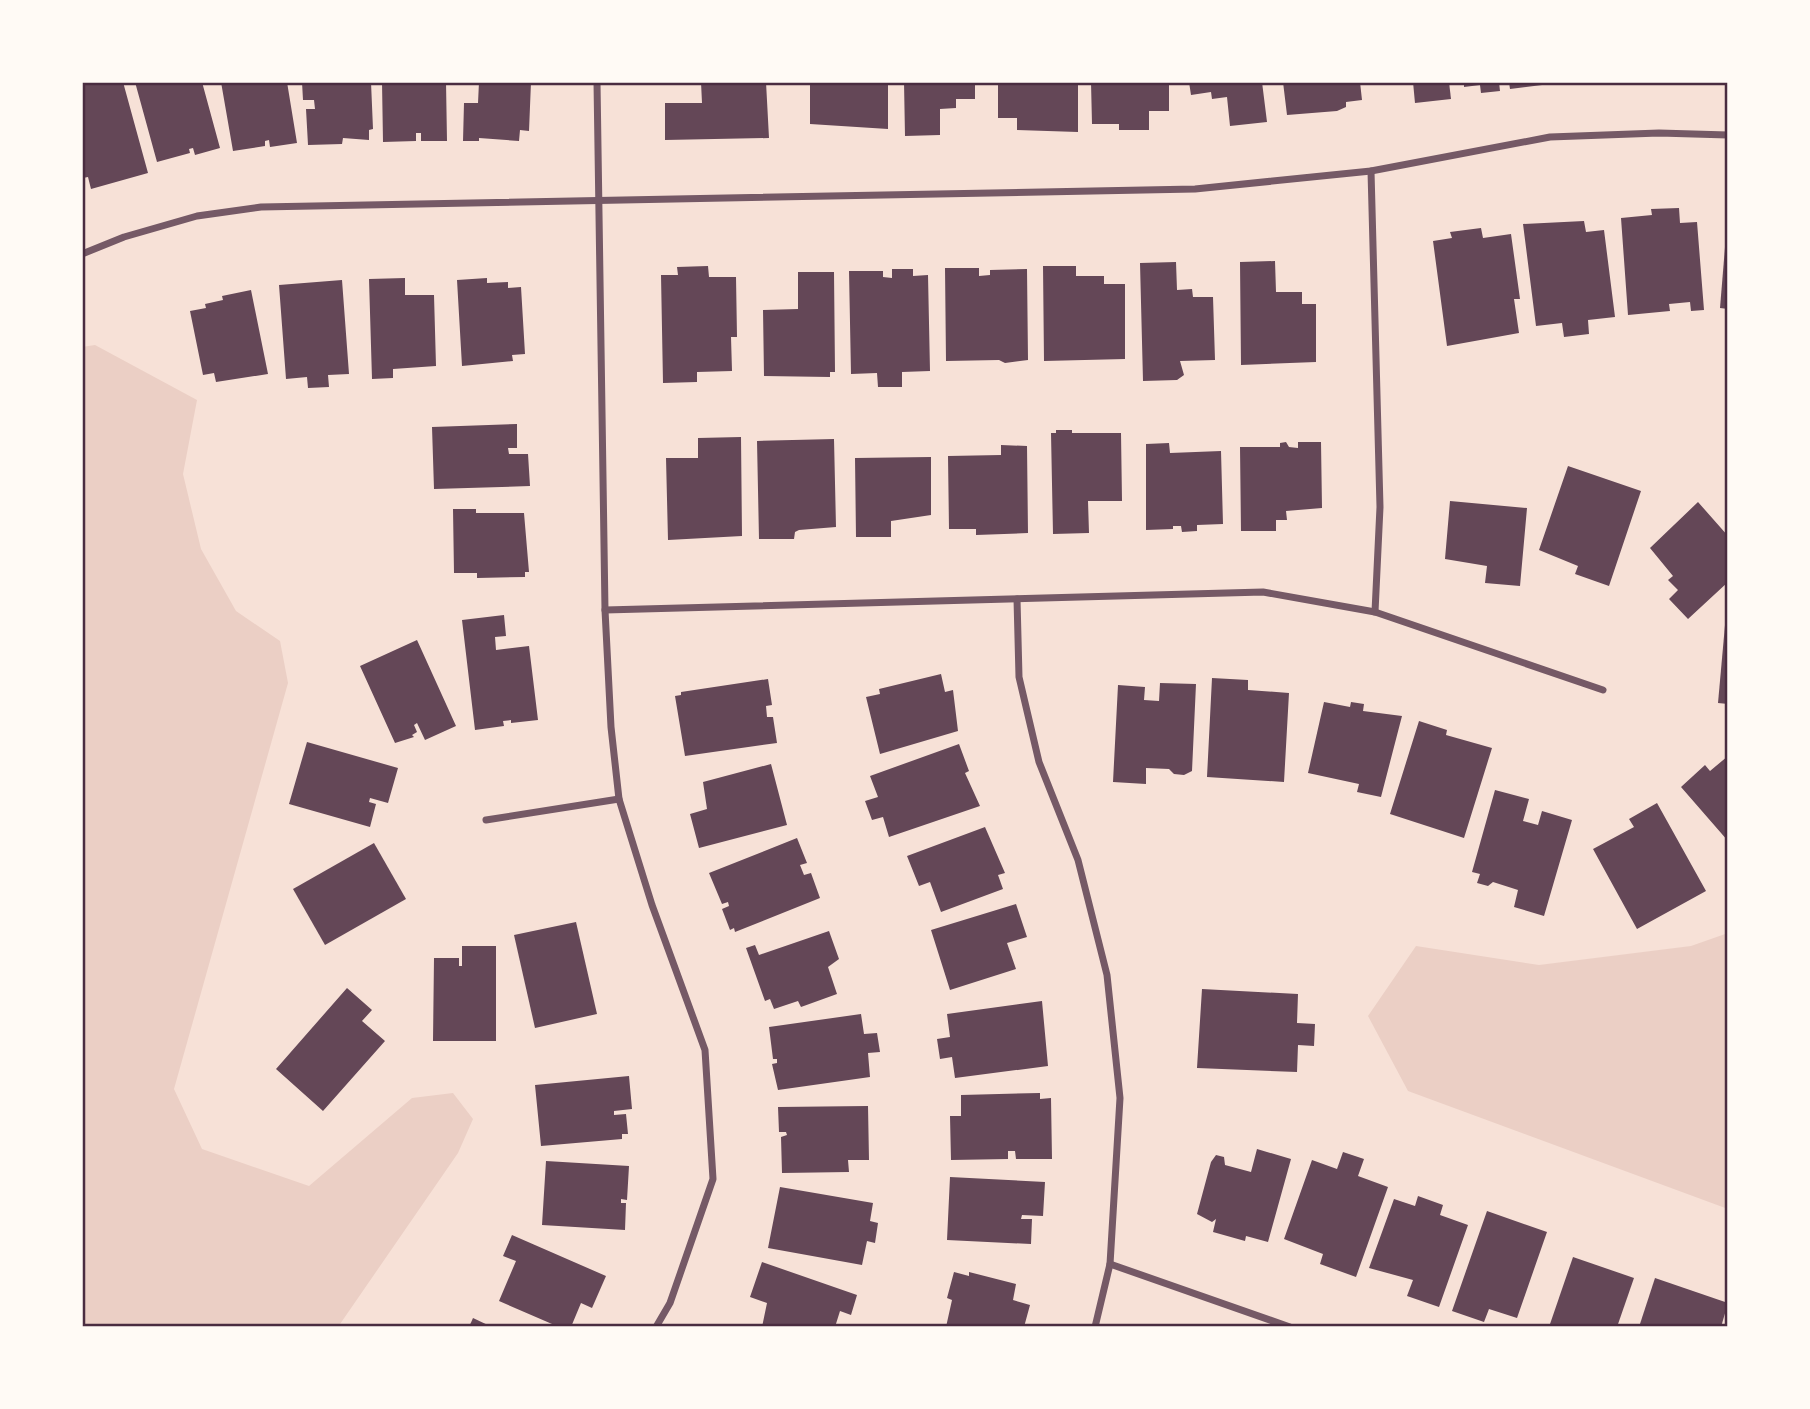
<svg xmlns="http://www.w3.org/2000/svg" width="1810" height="1409" viewBox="0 0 1810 1409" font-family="'Public Sans',sans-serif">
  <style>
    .green { fill: #ebcfc5 }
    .building { fill: #644757 }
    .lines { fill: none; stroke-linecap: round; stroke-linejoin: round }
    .minor { stroke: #755966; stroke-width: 7 }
    .neatline { fill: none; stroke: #4a2c40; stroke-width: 2.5 }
  </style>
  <rect width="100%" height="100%" fill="#f7e1d7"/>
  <g class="green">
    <path d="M 95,345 L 197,400 L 183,474 L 201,549 L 236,611 L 280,641 L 288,683 L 174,1089 L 202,1149 L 309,1186 L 412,1098 L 453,1093 L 473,1119 L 458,1153 L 338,1327 L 82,1327 L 82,347 Z"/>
    <path d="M 1728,933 L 1728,1209 L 1408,1091 L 1368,1016 L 1416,946 L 1539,965 L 1691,946 Z"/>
  </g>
  <g class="building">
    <path d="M 89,82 L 123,82 L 148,173 L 91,189 L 88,177 L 83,178 L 82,84 Z"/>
    <path d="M 135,82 L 202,82 L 220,148 L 195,155 L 193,148 L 189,149 L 190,153 L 157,162 Z"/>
    <path d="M 221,82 L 287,82 L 297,143 L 270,147 L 269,140 L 265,141 L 265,146 L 233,151 Z"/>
    <path d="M 302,82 L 371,82 L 373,129 L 369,130 L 369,140 L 343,138 L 342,144 L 308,145 L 306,109 L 315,109 L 314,100 L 303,100 Z"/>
    <path d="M 382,82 L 446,82 L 447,141 L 421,141 L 421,133 L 416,133 L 416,141 L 383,142 Z"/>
    <path d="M 479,82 L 531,82 L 529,131 L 520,130 L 519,141 L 479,138 L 479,141 L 463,141 L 464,103 L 478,103 Z"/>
    <path d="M 701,82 L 766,82 L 769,138 L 665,140 L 665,103 L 702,103 Z"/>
    <path d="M 810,82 L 888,82 L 888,129 L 810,124 Z"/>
    <path d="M 904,82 L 975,82 L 975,99 L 956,99 L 956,108 L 940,109 L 940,135 L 905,136 Z"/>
    <path d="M 998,82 L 1078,82 L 1078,132 L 1017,130 L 1017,118 L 998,118 Z"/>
    <path d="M 1091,82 L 1169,82 L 1169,111 L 1149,111 L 1149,130 L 1119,130 L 1119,124 L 1092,124 Z"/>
    <path d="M 1189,82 L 1262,82 L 1267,122 L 1230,126 L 1227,97 L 1212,99 L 1211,92 L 1191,95 Z"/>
    <path d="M 1283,82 L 1360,82 L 1362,100 L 1346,102 L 1346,107 L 1337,111 L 1287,115 Z"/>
    <path d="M 1413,82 L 1449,82 L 1451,99 L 1415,103 Z"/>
    <path d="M 1464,82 L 1499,82 L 1500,91 L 1481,93 L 1480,85 L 1464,87 Z"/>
    <path d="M 1509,82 L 1542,82 L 1542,85 L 1510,89 Z"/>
    <path d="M 1679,208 L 1680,223 L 1697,222 L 1704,310 L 1691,311 L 1690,302 L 1669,304 L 1670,311 L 1628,315 L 1621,218 L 1652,215 L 1651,209 Z"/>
    <path d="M 1584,221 L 1586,232 L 1604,230 L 1615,317 L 1588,320 L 1589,334 L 1564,337 L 1562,323 L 1536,326 L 1523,224 Z"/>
    <path d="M 1481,228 L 1483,238 L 1511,234 L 1520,299 L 1514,299 L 1519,333 L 1447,346 L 1433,241 L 1452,238 L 1450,232 Z"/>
    <path d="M 1726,235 L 1728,235 L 1728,309 L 1720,308 Z"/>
    <path d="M 1275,261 L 1276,292 L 1302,292 L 1302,304 L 1316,304 L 1316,362 L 1241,365 L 1240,262 Z"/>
    <path d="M 1176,262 L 1177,290 L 1192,289 L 1193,297 L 1213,297 L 1215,360 L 1180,361 L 1184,375 L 1177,380 L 1143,381 L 1140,263 Z"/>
    <path d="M 708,266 L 709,277 L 736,277 L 737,337 L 731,337 L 732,371 L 697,372 L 697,382 L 663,383 L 661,275 L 678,275 L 677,267 Z"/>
    <path d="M 1043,266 L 1076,266 L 1076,276 L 1104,276 L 1104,284 L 1125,284 L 1125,359 L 1044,361 Z"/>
    <path d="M 945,268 L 979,268 L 979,276 L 990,275 L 990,270 L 1027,269 L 1028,360 L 1005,363 L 999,360 L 946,361 Z"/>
    <path d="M 892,269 L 913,269 L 913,276 L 928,275 L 930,371 L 902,372 L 902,387 L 878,387 L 877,373 L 851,374 L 849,271 L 883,271 L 883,277 L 892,278 Z"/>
    <path d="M 798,272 L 834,272 L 835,372 L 830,372 L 830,377 L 764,376 L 763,310 L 798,309 Z"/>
    <path d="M 405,278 L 405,295 L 434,295 L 436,366 L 393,369 L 393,378 L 372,379 L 369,279 Z"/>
    <path d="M 487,278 L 487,283 L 508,282 L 508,288 L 521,287 L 525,354 L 512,355 L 513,361 L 462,366 L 457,280 Z"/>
    <path d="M 342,280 L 349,374 L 328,375 L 329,387 L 308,388 L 307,377 L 286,379 L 279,285 Z"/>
    <path d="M 251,290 L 268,374 L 216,382 L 214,373 L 203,375 L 190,311 L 206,308 L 205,304 L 223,300 L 222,296 Z"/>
    <path d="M 517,424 L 517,448 L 508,448 L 509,454 L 528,454 L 530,486 L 434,489 L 432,427 Z"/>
    <path d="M 1056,430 L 1072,430 L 1072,433 L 1121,433 L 1122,501 L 1088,501 L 1089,533 L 1053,534 L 1051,433 L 1056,433 Z"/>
    <path d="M 741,437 L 742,536 L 668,540 L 666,458 L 698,458 L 698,438 Z"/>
    <path d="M 834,439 L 836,527 L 799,530 L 795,532 L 794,539 L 759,539 L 757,441 Z"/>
    <path d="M 1286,442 L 1289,447 L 1298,448 L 1298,442 L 1321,442 L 1322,508 L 1286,511 L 1287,520 L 1276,520 L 1276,531 L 1241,531 L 1240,447 L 1280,447 L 1280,443 Z"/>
    <path d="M 1169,443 L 1170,453 L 1221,451 L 1223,524 L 1197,525 L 1197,531 L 1182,532 L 1181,526 L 1173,526 L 1173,529 L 1146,530 L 1146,444 Z"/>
    <path d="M 1001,445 L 1027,446 L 1028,533 L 976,535 L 976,529 L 949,529 L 948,456 L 1001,455 Z"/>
    <path d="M 931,457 L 931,515 L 891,521 L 891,537 L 856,537 L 855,458 Z"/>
    <path d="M 1568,466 L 1641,491 L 1609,586 L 1575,574 L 1578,566 L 1539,550 Z"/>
    <path d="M 1450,501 L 1527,508 L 1520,586 L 1485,583 L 1487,566 L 1445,559 Z"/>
    <path d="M 1698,502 L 1728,536 L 1728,582 L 1688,619 L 1669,599 L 1678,590 L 1668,580 L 1673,576 L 1650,548 Z"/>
    <path d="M 453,509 L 476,509 L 476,513 L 524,513 L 529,572 L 525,572 L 525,577 L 477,578 L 477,573 L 454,573 Z"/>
    <path d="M 504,615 L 506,636 L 495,637 L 496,650 L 529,646 L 538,720 L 511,723 L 511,720 L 503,721 L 504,726 L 475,730 L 462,620 Z"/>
    <path d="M 1725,625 L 1728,626 L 1728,704 L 1718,703 Z"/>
    <path d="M 417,640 L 456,726 L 425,740 L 417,723 L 414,725 L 417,732 L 412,735 L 414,737 L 395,743 L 360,666 Z"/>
    <path d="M 941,674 L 945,692 L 953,690 L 958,731 L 880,754 L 866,697 L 880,694 L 879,689 Z"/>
    <path d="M 1212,678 L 1248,680 L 1248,690 L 1289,693 L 1284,782 L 1207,777 Z"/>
    <path d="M 768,679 L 772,705 L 766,706 L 767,717 L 773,717 L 777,743 L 685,756 L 675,696 L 681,695 L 681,692 Z"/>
    <path d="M 1160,683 L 1196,684 L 1192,771 L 1184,775 L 1174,774 L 1169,769 L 1146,768 L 1146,784 L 1113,782 L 1118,685 L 1145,687 L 1144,700 L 1159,701 Z"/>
    <path d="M 1324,702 L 1350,707 L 1351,702 L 1364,704 L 1363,711 L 1402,716 L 1381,797 L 1357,792 L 1359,784 L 1308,773 Z"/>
    <path d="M 1419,721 L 1447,730 L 1446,735 L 1492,748 L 1464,838 L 1390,814 Z"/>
    <path d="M 307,742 L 398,768 L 388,803 L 370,798 L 369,802 L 376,804 L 370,827 L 289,804 Z"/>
    <path d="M 959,744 L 969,771 L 965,773 L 980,806 L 889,837 L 883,817 L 872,820 L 865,801 L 878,797 L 870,776 Z"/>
    <path d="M 1728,756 L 1728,841 L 1681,787 L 1705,765 L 1710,771 Z"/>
    <path d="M 771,764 L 787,825 L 699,848 L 690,814 L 707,809 L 703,782 Z"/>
    <path d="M 1495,790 L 1529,799 L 1523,821 L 1538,825 L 1542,811 L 1572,820 L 1544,916 L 1514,907 L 1518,890 L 1493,882 L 1488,886 L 1477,883 L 1480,874 L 1472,872 Z"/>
    <path d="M 1657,803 L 1706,891 L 1637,929 L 1593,849 L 1634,827 L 1629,819 Z"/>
    <path d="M 985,827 L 1005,873 L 998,875 L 1003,889 L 941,912 L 930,882 L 919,886 L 907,856 Z"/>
    <path d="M 797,838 L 807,863 L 800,865 L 804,875 L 811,873 L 820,898 L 735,932 L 734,928 L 730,930 L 722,909 L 729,906 L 728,902 L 722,904 L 709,873 Z"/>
    <path d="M 374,843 L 406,899 L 325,945 L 293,889 Z"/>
    <path d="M 1016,904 L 1027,937 L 1007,943 L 1016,969 L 950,990 L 931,930 Z"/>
    <path d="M 576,922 L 597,1014 L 535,1028 L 514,935 Z"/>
    <path d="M 829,931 L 839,959 L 828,967 L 837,994 L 801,1007 L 798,1001 L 774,1009 L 770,999 L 765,1001 L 746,948 L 755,945 L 759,955 Z"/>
    <path d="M 462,946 L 496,946 L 496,1041 L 433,1041 L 434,958 L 459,958 L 459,966 L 462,966 Z"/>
    <path d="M 347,988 L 372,1010 L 362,1021 L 385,1041 L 323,1111 L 276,1069 Z"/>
    <path d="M 1202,989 L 1298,994 L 1297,1023 L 1315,1024 L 1314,1046 L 1298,1045 L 1297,1072 L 1197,1068 Z"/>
    <path d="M 1042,1001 L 1048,1066 L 955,1078 L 952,1057 L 940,1059 L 937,1039 L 950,1037 L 947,1014 Z"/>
    <path d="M 861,1014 L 864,1034 L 877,1033 L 880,1052 L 868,1053 L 870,1077 L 778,1090 L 772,1064 L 777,1063 L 777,1059 L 773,1059 L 769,1027 Z"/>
    <path d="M 629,1076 L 632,1109 L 614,1111 L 614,1115 L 626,1114 L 628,1134 L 622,1134 L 622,1139 L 541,1146 L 535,1085 Z"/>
    <path d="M 1040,1093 L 1040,1099 L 1051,1098 L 1052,1159 L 1016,1159 L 1015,1151 L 1008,1151 L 1008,1159 L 951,1160 L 950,1116 L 961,1116 L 961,1095 Z"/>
    <path d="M 868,1106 L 869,1160 L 848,1160 L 849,1172 L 782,1173 L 781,1137 L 787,1135 L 786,1132 L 779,1132 L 778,1107 Z"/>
    <path d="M 1257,1149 L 1291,1159 L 1268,1242 L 1246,1236 L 1245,1241 L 1213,1232 L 1216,1219 L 1212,1222 L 1197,1214 L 1211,1162 L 1216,1155 L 1224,1157 L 1225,1165 L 1251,1172 Z"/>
    <path d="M 1343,1152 L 1364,1159 L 1358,1176 L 1388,1187 L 1356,1277 L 1320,1264 L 1323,1254 L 1284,1239 L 1312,1160 L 1337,1169 Z"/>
    <path d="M 546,1161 L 629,1166 L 627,1200 L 621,1199 L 621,1203 L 626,1203 L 625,1230 L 542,1225 Z"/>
    <path d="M 950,1177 L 1045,1182 L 1043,1216 L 1022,1215 L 1021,1219 L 1032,1219 L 1031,1244 L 947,1240 Z"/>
    <path d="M 780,1187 L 873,1203 L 870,1221 L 878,1223 L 875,1243 L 867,1241 L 862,1265 L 768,1248 Z"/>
    <path d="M 1418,1196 L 1443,1205 L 1440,1215 L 1468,1225 L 1439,1307 L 1407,1296 L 1413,1280 L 1369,1268 L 1394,1199 L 1415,1206 Z"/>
    <path d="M 1487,1211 L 1547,1232 L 1517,1318 L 1489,1309 L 1484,1322 L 1452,1311 Z"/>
    <path d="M 512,1235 L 606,1276 L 592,1308 L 581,1303 L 571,1327 L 559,1327 L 499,1301 L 516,1261 L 503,1256 Z"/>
    <path d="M 1573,1257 L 1634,1278 L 1617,1327 L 1549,1327 Z"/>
    <path d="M 762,1262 L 857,1295 L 851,1315 L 840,1311 L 835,1327 L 762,1327 L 767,1303 L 750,1297 Z"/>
    <path d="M 954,1272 L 969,1276 L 969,1272 L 1016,1284 L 1013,1300 L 1030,1305 L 1024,1327 L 946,1327 L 952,1300 L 947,1298 Z"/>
    <path d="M 1655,1278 L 1728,1303 L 1721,1327 L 1639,1327 Z"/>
    <path d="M 473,1318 L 492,1327 L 469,1327 Z"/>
  </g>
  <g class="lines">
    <g class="minor">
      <path d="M 597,82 L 605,610 L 611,727 L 619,799 L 652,905 L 705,1050 L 713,1179 L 670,1303 L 656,1327"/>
      <path d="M 1371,171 L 1380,507 L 1375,612"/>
      <path d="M 82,254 L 124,237 L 197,216 L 261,207 L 1195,189 L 1371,171 L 1550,137 L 1659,133 L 1728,135"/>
      <path d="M 1017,599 L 1019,677 L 1039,762 L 1078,860 L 1107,975 L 1120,1098 L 1110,1264 L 1095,1327"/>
      <path d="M 605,610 L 1263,592 L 1375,612 L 1603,690"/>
      <path d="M 486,820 L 619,799"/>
      <path d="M 1110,1264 L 1290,1327"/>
    </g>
  </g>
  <rect width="1810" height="1409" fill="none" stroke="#fffaf5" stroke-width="168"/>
  <rect x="84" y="84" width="1642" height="1241" class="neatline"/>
</svg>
